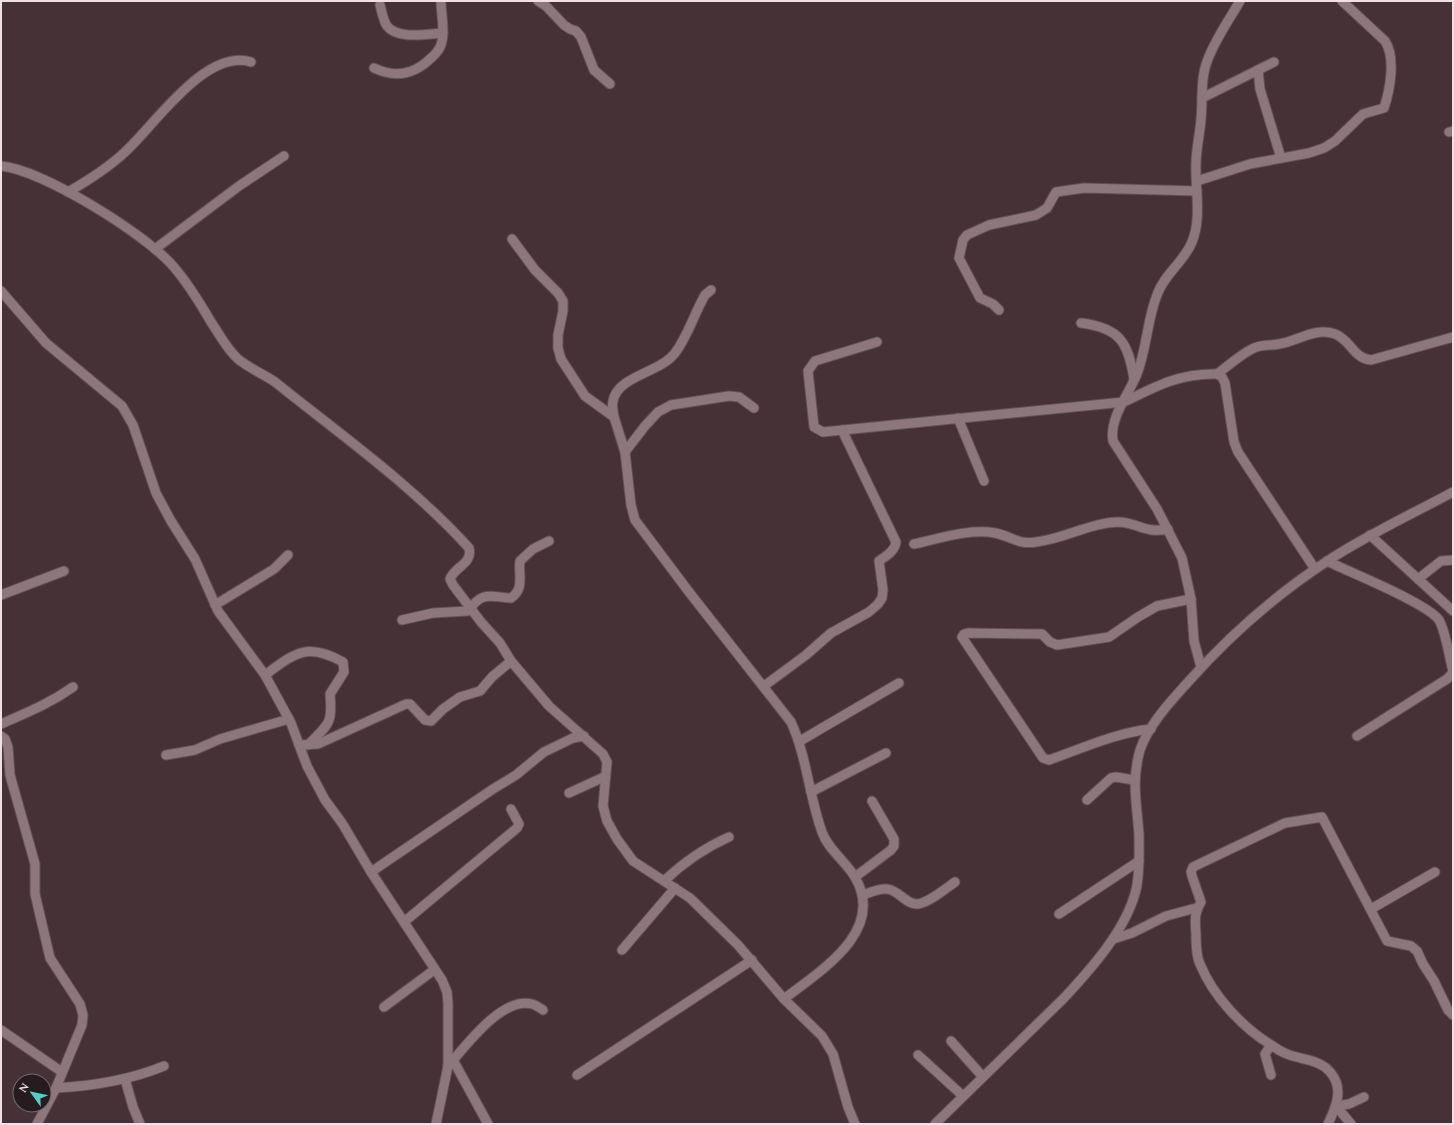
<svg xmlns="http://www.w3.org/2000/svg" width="1454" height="1125" viewBox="0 0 1454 1125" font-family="Spectral,serif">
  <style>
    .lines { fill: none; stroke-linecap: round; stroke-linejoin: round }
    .minor-casing { stroke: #625156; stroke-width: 11 }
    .minor { stroke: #8e767d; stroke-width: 9 }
  </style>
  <rect width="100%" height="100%" fill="#463137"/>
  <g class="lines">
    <g class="minor-casing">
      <g id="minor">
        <path d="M 538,1 L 546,6 L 564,25 L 570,29 L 576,31 L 581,37 L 594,70 L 610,84"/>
        <path d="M 380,5 C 382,12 383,20 387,26 C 398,40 428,34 443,33"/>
        <path d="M 374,68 C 395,78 413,75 430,59 C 436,54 441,49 442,41 C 445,29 441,14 441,1"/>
        <path d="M 1258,70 L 1260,89 L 1281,158"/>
        <path d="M 1202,98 L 1274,62"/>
        <path d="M 1449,132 L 1453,131"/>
        <path d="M 1,166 C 43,170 145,234 173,266 C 187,282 200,303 211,322 C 220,335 226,348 238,359 C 249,368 263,374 275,382 C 341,435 412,485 469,548 C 473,564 455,566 450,579 L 453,585 L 481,622 L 500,643 L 511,661 L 549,706 L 603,754 L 607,762 L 603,806 L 607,821 L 617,839 L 633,861 L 690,898 L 738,945 L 784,999 L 822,1036 L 833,1054 L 848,1107 L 855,1124"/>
        <path d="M 1197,181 L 1250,164 L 1309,153 L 1324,148 L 1335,141 L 1363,114 L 1384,108 C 1390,90 1396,58 1385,41 L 1342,1"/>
        <path d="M 68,192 C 89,180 108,168 125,152 C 154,126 205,48 251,62"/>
        <path d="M 512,239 L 535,270 L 558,293 L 563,301 L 563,311 L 558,335 L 558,348 L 561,359 L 585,396 L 614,417 L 625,452 L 631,505 L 635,520 L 689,592 L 791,722 C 807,757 809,796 822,832 C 828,850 847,862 856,879 C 885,932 820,971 784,999"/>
        <path d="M 155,249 L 239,186 L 284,156"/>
        <path d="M 1,291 L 46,343 L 122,406 L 133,425 L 156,493 L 171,521 L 195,559 L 218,611 L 265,675 L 291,723 L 307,766 L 325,800 L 342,823 L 371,872 L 442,980 L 447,992 L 448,1003 L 448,1066 L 436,1124"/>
        <path d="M 999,310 L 993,304 L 980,298 L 959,258 L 963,240 L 967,235 L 989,225 L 1036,215 L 1047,208 L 1056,192 L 1084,188 L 1197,191"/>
        <path d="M 1081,323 C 1120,328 1128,342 1134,379"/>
        <path d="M 877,342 L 815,361 L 808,371 L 814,427 L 823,432 L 1124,402 C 1156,386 1180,373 1217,374 L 1222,377 L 1225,383 L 1234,442 L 1238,452 L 1315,569"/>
        <path d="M 1217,374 C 1228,366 1240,355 1252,349 C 1261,344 1269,346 1279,344 C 1298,341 1315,327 1335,334 C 1351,340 1353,358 1371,360 L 1453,337"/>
        <path d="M 614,417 C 613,412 612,406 613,401 C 617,376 660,373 675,353 C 688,336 694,314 705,295 L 711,290"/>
        <path d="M 958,418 L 984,481"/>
        <path d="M 625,452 L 645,426 L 658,412 L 671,405 L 729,396 L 739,397 L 754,408"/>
        <path d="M 1370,535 L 1453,611"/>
        <path d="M 914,544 C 938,539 971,528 995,533 C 1011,536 1018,545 1036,542 C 1064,539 1089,523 1118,522 C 1137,522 1144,534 1168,529"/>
        <path d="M 1327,561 C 1349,572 1427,603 1439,620 C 1446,632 1449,657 1453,671 L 1451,675 L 1447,679 L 1357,736"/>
        <path d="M 1418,579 L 1441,561 L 1453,560"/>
        <path d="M 1,595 L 64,571"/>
        <path d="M 215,605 L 274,569 L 288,555"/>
        <path d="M 402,620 L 433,613 L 468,611 C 483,590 490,597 511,598 C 525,588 518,576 520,561 L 533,549 L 549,541"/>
        <path d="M 1201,667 L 1194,641 L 1191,599 L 1182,558 L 1157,509 L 1113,441 C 1109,418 1129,394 1137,374 C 1147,348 1147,320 1157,295 C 1164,274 1184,262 1192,242 C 1202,217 1195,190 1196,164 C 1196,149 1200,134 1201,119 C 1203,99 1200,78 1208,59 C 1216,38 1229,20 1240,1"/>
        <path d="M 265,675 C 295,653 306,642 343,662 L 344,672 L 330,694 C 333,725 328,724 308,745"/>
        <path d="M 764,686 L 806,655 L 831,633 L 869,612 L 878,604 L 882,598 L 883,590 L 879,561 C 886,556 895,551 896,542 L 842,430"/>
        <path d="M 1,724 C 28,712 49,704 73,687"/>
        <path d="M 1151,729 C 1115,733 1083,748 1049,760 L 1043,758 L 962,637 L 964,634 L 968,633 L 1042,634 L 1050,642 L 1057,645 L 1109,637 L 1138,617 L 1157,606 L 1191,599"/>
        <path d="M 1,736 L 5,739 L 8,747 L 10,775 L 35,864 L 35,894 L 50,958 L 80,1004 L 83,1015 L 82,1025 L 56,1088 L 37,1124"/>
        <path d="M 800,741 L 899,683"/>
        <path d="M 299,745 L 318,744 L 406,704 L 410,704 L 425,720 L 431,721 L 443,709 L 460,697 L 480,691 L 492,677 L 511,661"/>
        <path d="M 166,755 L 195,750 L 220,739 L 289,719"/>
        <path d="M 811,792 L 886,753"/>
        <path d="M 569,793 L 604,777"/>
        <path d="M 1087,800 L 1111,778 L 1116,777 L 1134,780"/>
        <path d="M 371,872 L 493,789 L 516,775 L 544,752 L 573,738 L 584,736"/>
        <path d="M 855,877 L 891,850 L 894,846 L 894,839 L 872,801"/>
        <path d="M 664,881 C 684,862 704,848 729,837"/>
        <path d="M 863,895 C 871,892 879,888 887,889 C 899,890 906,905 918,904 C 930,902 945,889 955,882"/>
        <path d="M 1371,909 L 1435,872"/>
        <path d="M 1059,914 L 1139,861"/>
        <path d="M 404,922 L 517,828 L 519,824 L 511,809"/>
        <path d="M 1113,939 L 1132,933 L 1166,916 L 1196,908"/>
        <path d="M 622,950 L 675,888"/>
        <path d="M 384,1007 L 434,970"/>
        <path d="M 1,1030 L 62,1072"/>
        <path d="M 951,1041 L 983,1077"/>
        <path d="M 1271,1045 L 1265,1054 L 1271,1075"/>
        <path d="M 918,1055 L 963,1096"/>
        <path d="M 453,1060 L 488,1124"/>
        <path d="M 448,1066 C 466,1046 502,996 532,1004 C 536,1005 540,1008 543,1010"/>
        <path d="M 577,1075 L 752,960"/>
        <path d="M 125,1079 L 133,1107 L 140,1124"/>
        <path d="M 56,1088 C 93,1086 130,1080 164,1066"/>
        <path d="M 1336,1106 L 1349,1104 L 1364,1097"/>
        <path d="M 1336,1106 L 1351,1124"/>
        <path d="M 935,1124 L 1064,998 C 1091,969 1126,930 1136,890 C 1140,873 1139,853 1139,835 C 1137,804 1131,782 1140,750 C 1149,724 1171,701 1189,681 C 1231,634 1279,592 1332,558 C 1371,533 1412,514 1453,492"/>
        <path d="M 1328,1124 C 1336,1107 1344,1089 1331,1073 C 1320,1059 1302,1060 1287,1054 C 1281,1052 1276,1048 1271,1045 C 1242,1027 1213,996 1200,964 C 1196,956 1196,943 1196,934 C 1195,920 1194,914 1201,902 L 1192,876 L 1191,872 L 1193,867 L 1285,823 L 1322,817 L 1387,941 L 1411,946 L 1417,951 L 1423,964 L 1434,981 L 1448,1010 L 1453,1015"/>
      </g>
    </g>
    <use href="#minor" class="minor"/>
  </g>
  <rect width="1454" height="1125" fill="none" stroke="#efe1e5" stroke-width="4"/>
  <g transform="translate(32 1093) rotate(303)"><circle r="19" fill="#261c1f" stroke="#766b6e"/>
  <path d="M0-3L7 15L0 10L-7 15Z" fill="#55cec5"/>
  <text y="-6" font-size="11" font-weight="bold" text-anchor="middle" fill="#efe1e5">N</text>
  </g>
</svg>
